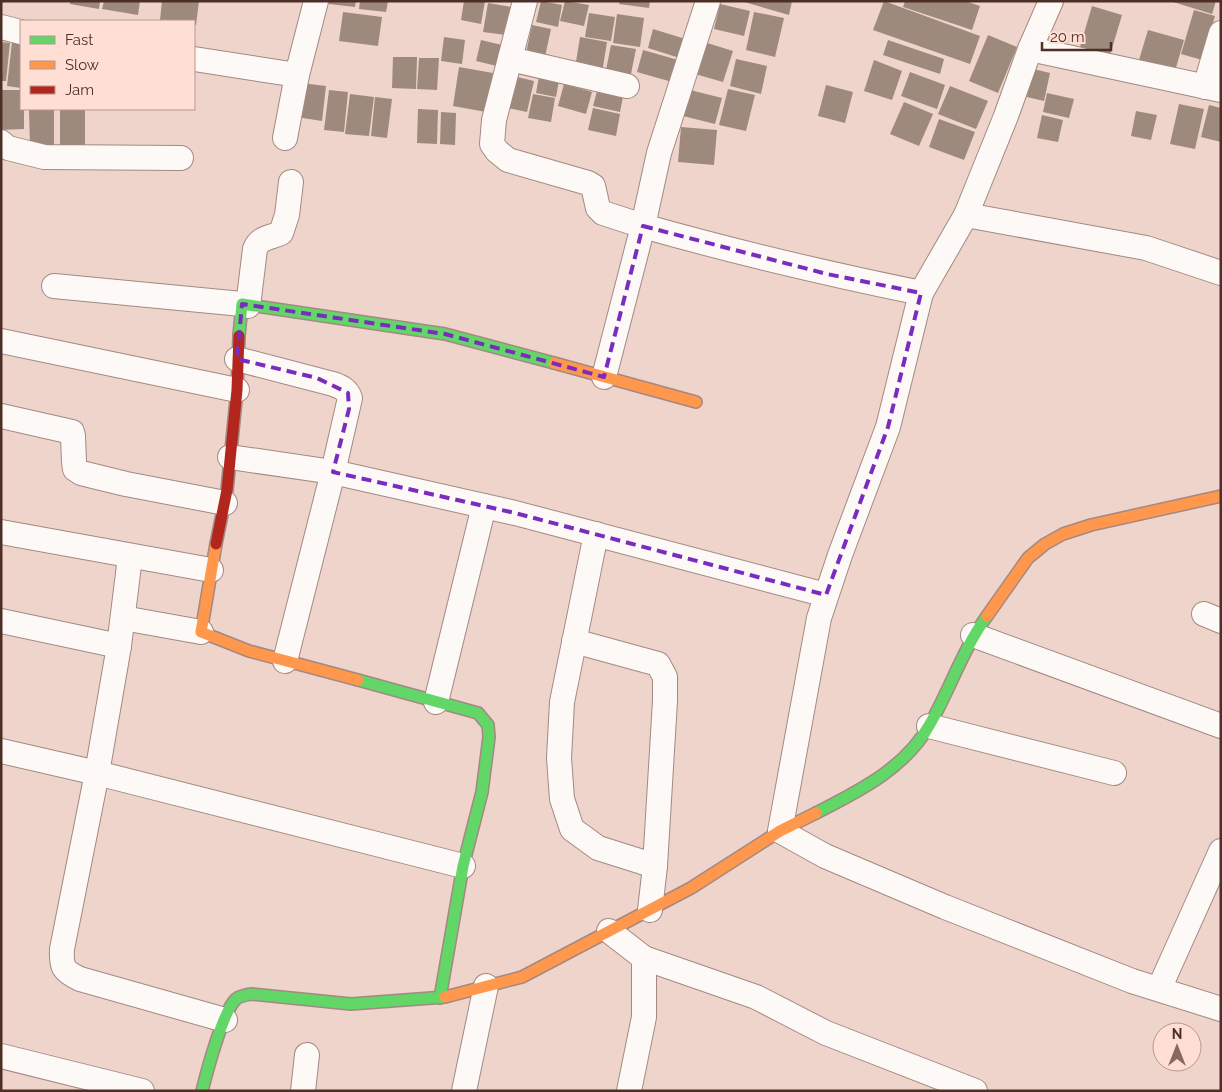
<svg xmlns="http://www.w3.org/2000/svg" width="1222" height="1092" viewBox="0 0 1222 1092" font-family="Raleway,sans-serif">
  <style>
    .building { fill: #9e897d }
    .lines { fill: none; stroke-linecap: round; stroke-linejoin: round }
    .street-casing { stroke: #a38982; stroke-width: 26 }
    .fast-casing { stroke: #a38982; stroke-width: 14 }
    .slow-casing { stroke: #a38982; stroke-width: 14 }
    .jam-casing { stroke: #a38982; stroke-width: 14 }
    .street { stroke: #fdf9f7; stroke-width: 24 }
    .fast { stroke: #63d668; stroke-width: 11 }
    .slow { stroke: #ff974d; stroke-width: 11 }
    .jam { stroke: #b3261e; stroke-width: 11 }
    .marked { fill: none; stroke: #7b2cbf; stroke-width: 4; stroke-dasharray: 10 6; stroke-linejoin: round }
  </style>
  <rect width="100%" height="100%" fill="#efd4cc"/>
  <g class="building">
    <path d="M 70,1 L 100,1 L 99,9 L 70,4 Z"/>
    <path d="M 104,1 L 140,1 L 138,15 L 102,9 Z"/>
    <path d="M 162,1 L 199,1 L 196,25 L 194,25 L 194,21 L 160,20 Z"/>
    <path d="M 329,1 L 356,1 L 355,7 L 329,4 Z"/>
    <path d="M 360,1 L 388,1 L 386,12 L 359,9 Z"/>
    <path d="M 464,1 L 485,1 L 481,24 L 461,20 Z"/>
    <path d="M 541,1 L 562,5 L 558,27 L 536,22 Z"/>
    <path d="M 565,1 L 589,5 L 584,26 L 560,21 Z"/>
    <path d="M 620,1 L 650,1 L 649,8 L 619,4 Z"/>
    <path d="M 741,1 L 792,1 L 789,15 Z"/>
    <path d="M 884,1 L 980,36 L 970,64 L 873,30 Z"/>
    <path d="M 905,1 L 965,1 L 980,6 L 972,30 L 903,7 Z"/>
    <path d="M 1170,1 L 1216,1 L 1212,14 Z"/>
    <path d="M 488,3 L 517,8 L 513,36 L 483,32 Z"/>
    <path d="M 720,4 L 750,11 L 744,36 L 714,29 Z"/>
    <path d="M 1092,6 L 1122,15 L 1110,55 L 1080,47 Z"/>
    <path d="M 1194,10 L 1215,16 L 1202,60 L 1181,54 Z"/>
    <path d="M 343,12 L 382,17 L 378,46 L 339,41 Z"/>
    <path d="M 754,12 L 784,18 L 775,57 L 746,50 Z"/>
    <path d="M 589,13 L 615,17 L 611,41 L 585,37 Z"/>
    <path d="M 617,14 L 644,18 L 640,47 L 613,43 Z"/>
    <path d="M 532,25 L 551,29 L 545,57 L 526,53 Z"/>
    <path d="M 653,29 L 692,41 L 686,60 L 648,48 Z"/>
    <path d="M 1148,30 L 1184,40 L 1175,71 L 1139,60 Z"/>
    <path d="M 988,35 L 1017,47 L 998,93 L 969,81 Z"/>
    <path d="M 444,37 L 465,40 L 462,64 L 441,61 Z"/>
    <path d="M 580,37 L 607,42 L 602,73 L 575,68 Z"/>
    <path d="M 481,40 L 506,46 L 501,67 L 476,61 Z"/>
    <path d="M 888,40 L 944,59 L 940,74 L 883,55 Z"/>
    <path d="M 1,42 L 10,43 L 6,81 L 1,81 Z"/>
    <path d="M 12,42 L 21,43 L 21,88 L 7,86 Z"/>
    <path d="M 704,42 L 733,51 L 723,82 L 695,74 Z"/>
    <path d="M 611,45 L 636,49 L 630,79 L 605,75 Z"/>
    <path d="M 643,50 L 685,62 L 679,84 L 637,72 Z"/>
    <path d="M 393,57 L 417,57 L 416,89 L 392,88 Z"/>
    <path d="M 419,58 L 439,58 L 437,90 L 417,89 Z"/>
    <path d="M 736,59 L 767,66 L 761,94 L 730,86 Z"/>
    <path d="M 874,60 L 902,71 L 892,100 L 864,91 Z"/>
    <path d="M 459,67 L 493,73 L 486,112 L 453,106 Z"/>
    <path d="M 1033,69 L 1050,73 L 1044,101 L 1027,97 Z"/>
    <path d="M 540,71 L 560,75 L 556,97 L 536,93 Z"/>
    <path d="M 910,72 L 945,85 L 937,109 L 901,96 Z"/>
    <path d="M 509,75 L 534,81 L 527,112 L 503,107 Z"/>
    <path d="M 301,83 L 326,86 L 322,121 L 296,117 Z"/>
    <path d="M 564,84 L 592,92 L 586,114 L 558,106 Z"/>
    <path d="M 826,85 L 853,92 L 845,123 L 818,116 Z"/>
    <path d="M 950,86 L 988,101 L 976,129 L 938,114 Z"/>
    <path d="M 686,89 L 722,98 L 715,124 L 679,115 Z"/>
    <path d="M 728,89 L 755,95 L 746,131 L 719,125 Z"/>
    <path d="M 1,90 L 21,90 L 21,109 L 24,109 L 24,129 L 1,130 Z"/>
    <path d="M 329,90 L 348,92 L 344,132 L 324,130 Z"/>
    <path d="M 597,91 L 623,97 L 620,112 L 593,106 Z"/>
    <path d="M 1047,93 L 1074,99 L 1069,118 L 1043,112 Z"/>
    <path d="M 350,94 L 374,97 L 369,136 L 345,134 Z"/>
    <path d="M 533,94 L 555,98 L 551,122 L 528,118 Z"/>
    <path d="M 375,97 L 392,99 L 387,138 L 371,136 Z"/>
    <path d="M 904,102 L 933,114 L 919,146 L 890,134 Z"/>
    <path d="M 1179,104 L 1204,109 L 1195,149 L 1170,144 Z"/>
    <path d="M 1209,105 L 1221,108 L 1221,142 L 1201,137 Z"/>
    <path d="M 593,108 L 620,114 L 616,136 L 588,130 Z"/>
    <path d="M 29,109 L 54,109 L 54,146 L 30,146 Z"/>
    <rect x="60" y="109" width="25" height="41"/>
    <path d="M 418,109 L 438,110 L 437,144 L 417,143 Z"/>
    <path d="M 1136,111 L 1157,115 L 1151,140 L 1131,136 Z"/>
    <path d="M 441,112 L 456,113 L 455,145 L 440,144 Z"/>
    <path d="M 1042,115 L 1063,120 L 1058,142 L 1037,138 Z"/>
    <path d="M 939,119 L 975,132 L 964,160 L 929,147 Z"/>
    <path d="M 681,127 L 717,130 L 714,165 L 678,162 Z"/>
  </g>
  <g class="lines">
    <g class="street-casing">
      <g id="street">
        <path d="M 525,1 L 494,120 L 492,144 L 497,151 L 508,160 L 588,183 L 593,186 L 598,208 L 603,213 L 643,226 L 604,377"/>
        <path d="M 708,1 L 659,153 L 643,226 C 735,252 828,274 921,293"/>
        <path d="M 1051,1 L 1030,49 L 1006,116 L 966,215 L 921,293 L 888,427 L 840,555 L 819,618 L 780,831 L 825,856 L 945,907 L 1132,981 L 1221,1009"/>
        <path d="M 1,27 L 21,32"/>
        <path d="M 1030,49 L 1221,90"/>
        <path d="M 194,59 L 297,75"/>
        <path d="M 510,59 L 627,86"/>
        <path d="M 1205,87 L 1221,33"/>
        <path d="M 285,138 L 297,75 L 316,1"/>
        <path d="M 1,142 L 8,148 L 44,157 L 181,158"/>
        <path d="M 966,215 L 1146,248 L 1221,273"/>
        <path d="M 54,286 L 242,304"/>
        <path d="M 248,306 L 255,249 C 260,237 270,238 281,233 L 287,215 L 291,182"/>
        <path d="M 1,341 L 237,390"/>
        <path d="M 1,416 L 72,432 L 73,436 L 74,462 L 75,469 L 81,473 L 126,484 L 225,503"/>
        <path d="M 230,457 L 333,472 L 350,398 C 347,389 341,387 333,384 L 237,359"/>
        <path d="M 1,532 L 211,570"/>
        <path d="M 596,534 L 562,702 L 559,758 L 562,799 L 572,829 L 598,848 L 655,866"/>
        <path d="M 1204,614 L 1221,621"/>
        <path d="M 123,618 L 201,632"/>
        <path d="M 1,621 L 119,646 L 97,773 L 62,949 C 61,967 63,971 80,979 L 225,1020"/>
        <path d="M 973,635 L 1221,726"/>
        <path d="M 574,641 L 658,664 L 665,677 L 665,701 L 655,866 L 650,910"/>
        <path d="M 119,646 L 130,557"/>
        <path d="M 285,661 L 333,472 L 515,513 L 826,595"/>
        <path d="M 436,702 L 484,506"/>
        <path d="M 929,726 L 1114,773"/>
        <path d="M 1,751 L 97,773 L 463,866"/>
        <path d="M 609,931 L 644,958 L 756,997 L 826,1033 L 975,1091"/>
        <path d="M 1159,989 L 1221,851"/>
        <path d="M 1,1056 L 142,1091"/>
        <path d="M 303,1091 L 307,1055"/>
        <path d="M 464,1091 L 486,986"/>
        <path d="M 629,1091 L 644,1017 L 644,958"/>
      </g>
    </g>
    <g class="fast-casing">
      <g id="fast">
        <path d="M 239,336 L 242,304 L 445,334 L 554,363"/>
        <path d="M 358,680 L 478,713 L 488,725 L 489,737 L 482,792 L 463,866 L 440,998"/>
        <path d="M 816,813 C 859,791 906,768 930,724 C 950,689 963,649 987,616"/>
        <path d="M 202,1091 C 207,1071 223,1011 236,999 C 240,996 246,995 251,994 L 351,1004 L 445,997"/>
      </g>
    </g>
    <g class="slow-casing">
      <g id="slow">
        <path d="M 554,363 L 696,402"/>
        <path d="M 216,544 L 201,632 L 249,651 L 358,680"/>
        <path d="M 987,616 L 1028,558 L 1045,544 L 1063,534 L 1091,525 L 1221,496"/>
        <path d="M 445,997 L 522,977 L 691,888 L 780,831 L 816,813"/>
      </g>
    </g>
    <g class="jam-casing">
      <path id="jam" d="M 216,544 L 227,490 L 237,390 L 239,336"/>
    </g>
    <use href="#street" class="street"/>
    <use href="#fast" class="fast"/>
    <use href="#slow" class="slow"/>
    <use href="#jam" class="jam"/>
  </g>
  <path class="marked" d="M 643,226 L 827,274 L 921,293 L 888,427 L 826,595 L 515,513 L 333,472 L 349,409 L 348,393 L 317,378 L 237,359 L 242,304 L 445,334 L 604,377 Z"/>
  <rect width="1222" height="1092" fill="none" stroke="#4e2f26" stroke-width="5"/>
  <rect x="20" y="20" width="175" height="90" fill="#ffded4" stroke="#b8988e"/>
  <rect x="30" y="36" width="25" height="8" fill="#63d668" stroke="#b8988e"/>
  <text x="65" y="45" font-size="15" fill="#4e2f26">Fast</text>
  <rect x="30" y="61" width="25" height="8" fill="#ff974d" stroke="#b8988e"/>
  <text x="65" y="70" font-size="15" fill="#4e2f26">Slow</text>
  <rect x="30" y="86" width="25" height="8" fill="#b3261e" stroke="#b8988e"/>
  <text x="65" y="95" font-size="15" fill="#4e2f26">Jam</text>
  <g transform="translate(1177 1047)"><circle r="24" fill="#ffded4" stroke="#b8988e"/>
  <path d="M0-4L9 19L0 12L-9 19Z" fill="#866960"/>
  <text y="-8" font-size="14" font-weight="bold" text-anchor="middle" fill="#4e2f26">N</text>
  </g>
  <path d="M1042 42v8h69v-8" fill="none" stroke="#4e2f26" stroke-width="2.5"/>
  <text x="1050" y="42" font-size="15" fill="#4e2f26" stroke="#ffded4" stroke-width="4" paint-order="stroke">20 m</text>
</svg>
